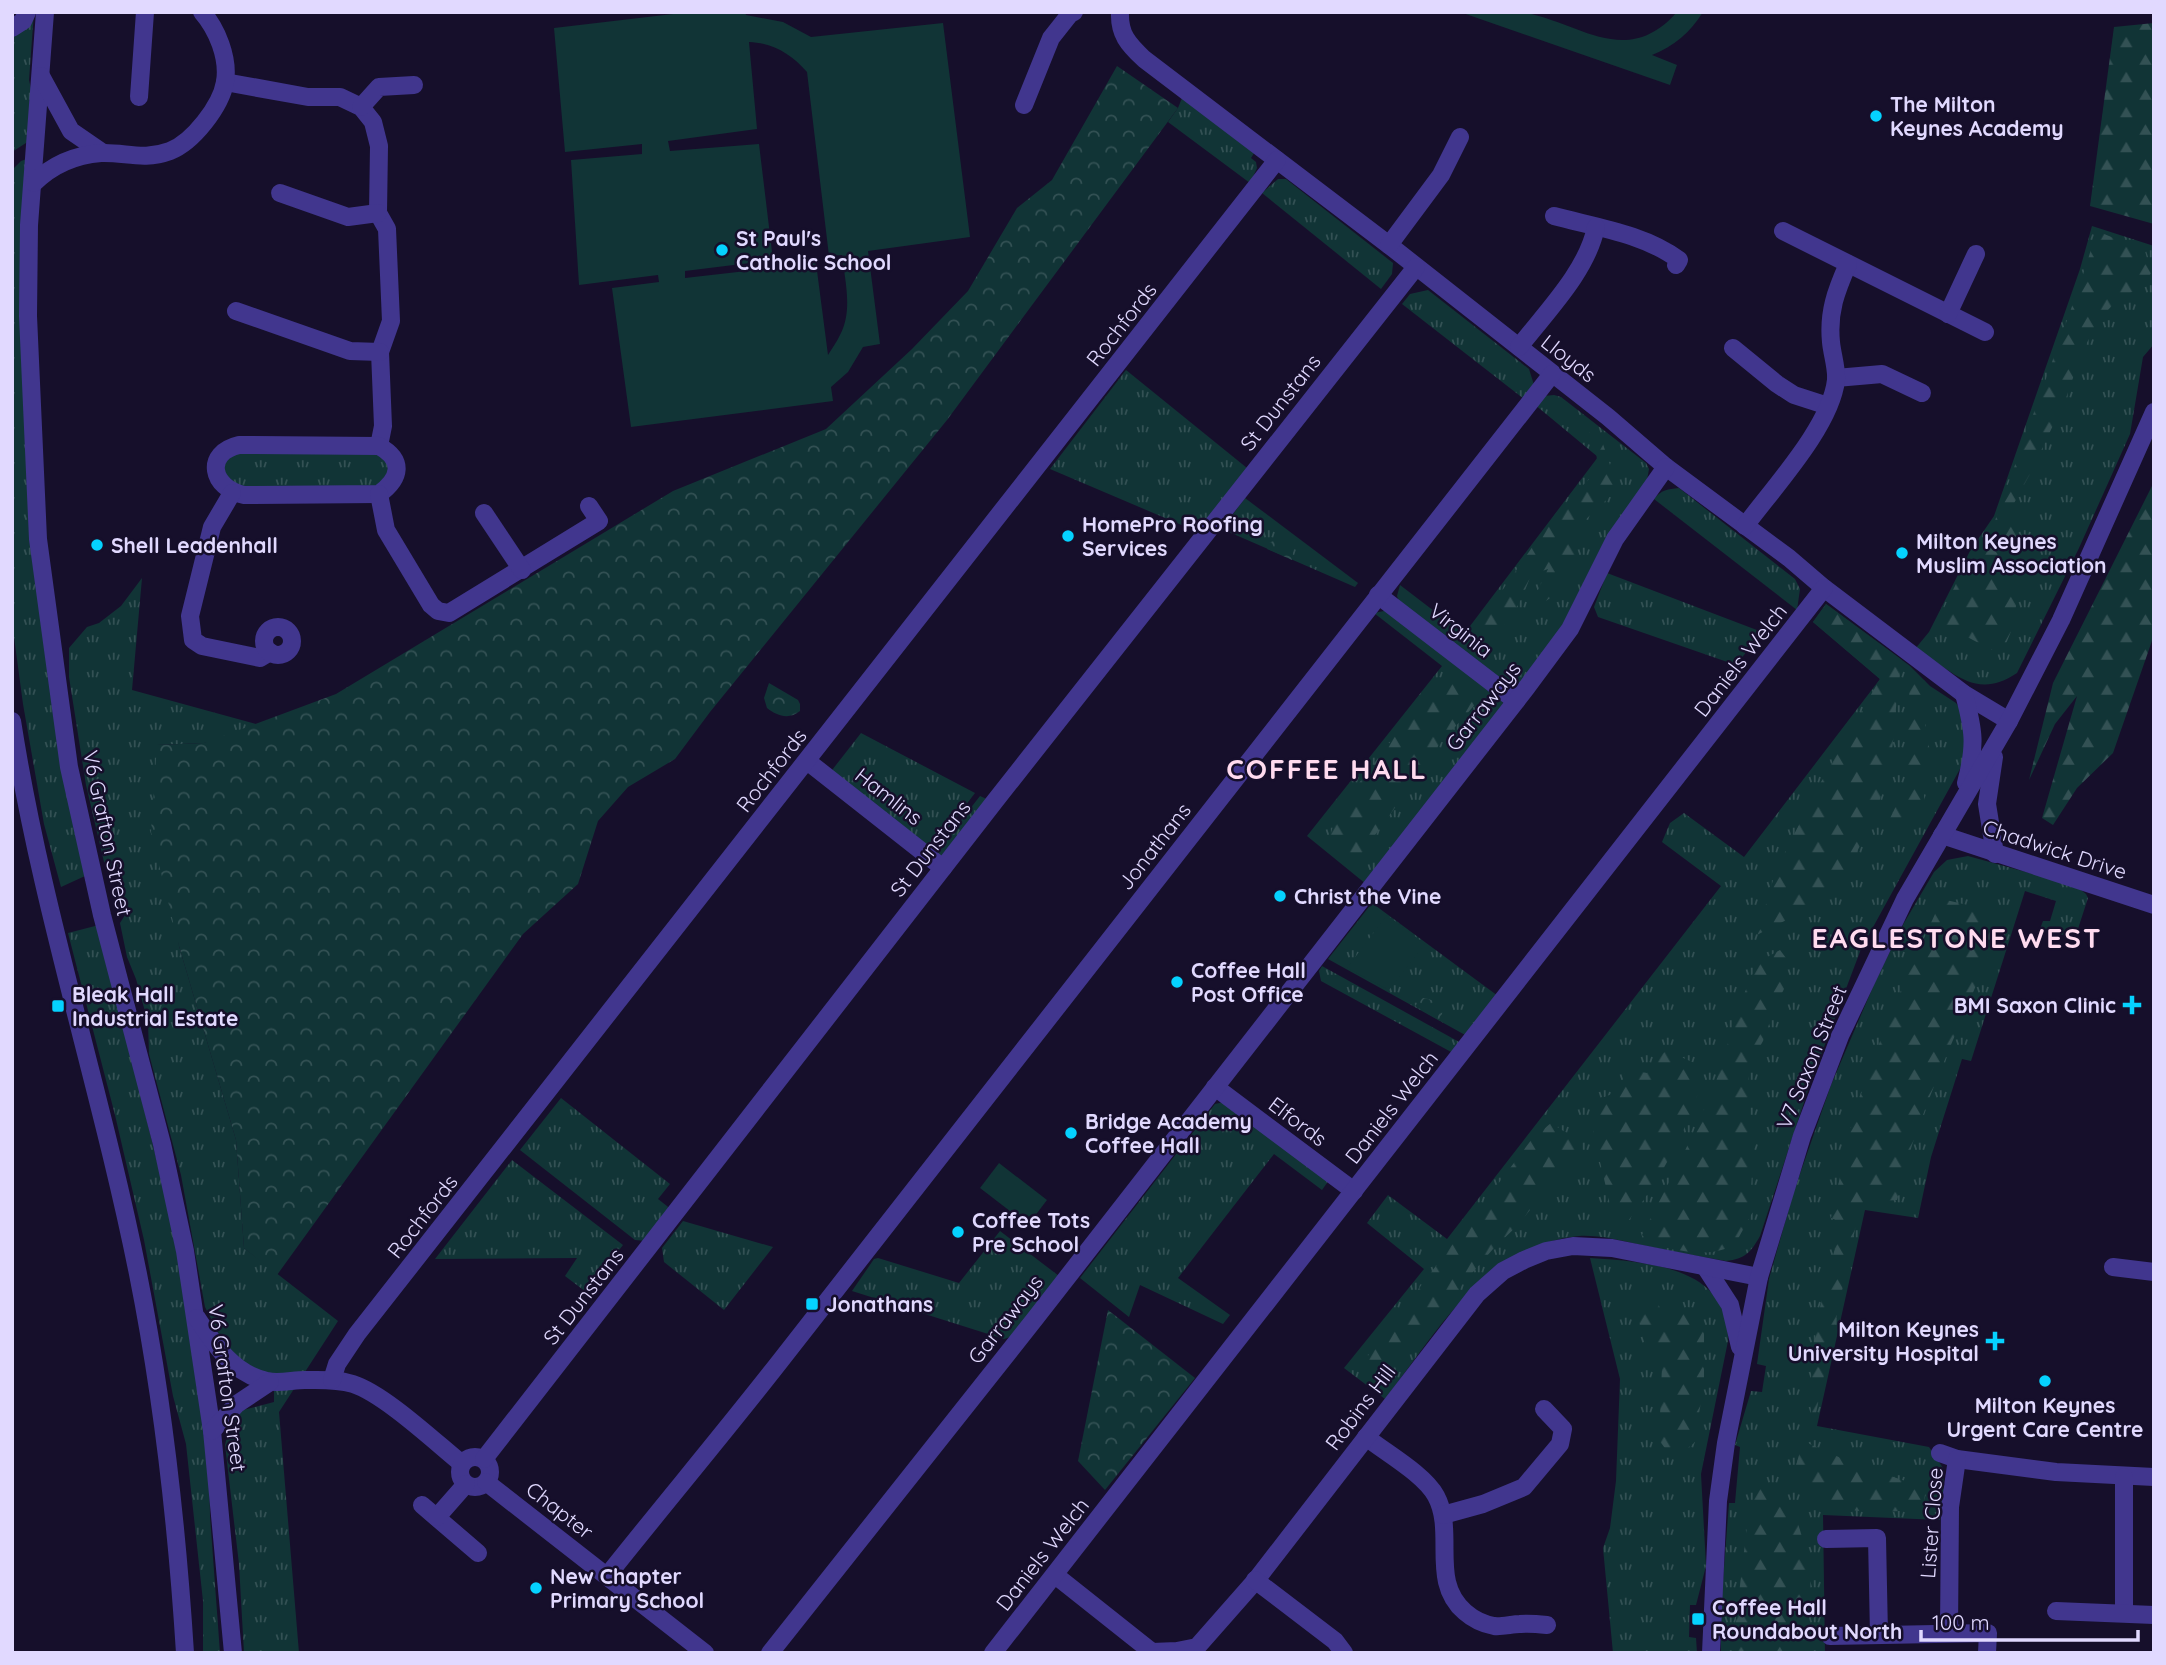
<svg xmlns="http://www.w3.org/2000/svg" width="2166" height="1665" viewBox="0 0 2166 1665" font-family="Quicksand,sans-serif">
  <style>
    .grass { fill: url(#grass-tufts) }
    .forest { fill: url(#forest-firs) }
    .park { fill: url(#park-crowns) }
    .pitch { fill: #113436; fill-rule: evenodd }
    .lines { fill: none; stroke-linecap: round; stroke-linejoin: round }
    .minor { stroke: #41368e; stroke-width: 18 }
    .poi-dot { fill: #05d2ff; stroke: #160f2b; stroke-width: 2.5 }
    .labels { text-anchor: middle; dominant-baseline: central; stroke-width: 5; stroke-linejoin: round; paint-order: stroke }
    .poi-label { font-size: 21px; font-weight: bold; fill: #e1d9ff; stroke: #160f2b; text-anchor: start }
    .street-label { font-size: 21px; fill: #e1d9ff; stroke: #160f2b }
    .district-label { font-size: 28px; font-weight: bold; letter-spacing: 2px; fill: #ffdbef; stroke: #160f2b }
  </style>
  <defs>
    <pattern id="grass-tufts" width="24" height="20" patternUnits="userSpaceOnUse" patternTransform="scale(1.75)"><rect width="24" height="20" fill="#113436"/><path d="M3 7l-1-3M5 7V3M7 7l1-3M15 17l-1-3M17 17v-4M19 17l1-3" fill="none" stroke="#335154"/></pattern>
    <pattern id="forest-firs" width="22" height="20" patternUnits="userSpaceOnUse" patternTransform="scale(1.75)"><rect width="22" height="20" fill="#113436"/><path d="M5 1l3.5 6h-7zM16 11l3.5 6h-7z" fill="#335154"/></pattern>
    <pattern id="park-crowns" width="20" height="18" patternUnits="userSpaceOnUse" patternTransform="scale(1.75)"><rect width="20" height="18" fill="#113436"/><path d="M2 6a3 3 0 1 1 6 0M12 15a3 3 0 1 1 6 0" fill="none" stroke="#335154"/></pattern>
  </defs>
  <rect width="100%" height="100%" fill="#160f2b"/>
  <g class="grass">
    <path d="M 34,12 L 29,80 L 32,93 L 29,141 L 12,152 L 12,34 Z"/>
    <path d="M 1182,98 L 1254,153 L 1251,158 L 1256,162 L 1257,168 L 1250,183 L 1168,122 L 1178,108 Z"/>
    <path d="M 27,159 L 25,352 L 85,876 L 61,887 L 44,824 L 23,704 L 12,622 L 12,170 L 21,161 Z"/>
    <path d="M 1278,179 L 1286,179 L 1393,263 L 1392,274 L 1381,289 L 1262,193 Z"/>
    <path d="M 2092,226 L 2154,246 L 2154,344 L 2143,357 L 2130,434 L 2079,548 L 2017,673 C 1974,702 1952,669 1915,649 L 1929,632 L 1970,551 L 1994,516 L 2080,269 Z"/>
    <path d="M 1428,290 L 1529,369 L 1534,385 L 1524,399 L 1402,304 L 1410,294 Z"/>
    <path d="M 1126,370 L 1247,468 L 1198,532 L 1050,469 Z"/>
    <path d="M 1554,395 L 1561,397 L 1646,463 L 1649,469 L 1647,480 L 1572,616 L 1519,687 L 1510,687 L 1399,601 L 1397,596 L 1400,585 L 1464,634 L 1598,457 L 1534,404 L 1544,396 Z"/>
    <path d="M 372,451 L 388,461 L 390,473 L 376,488 L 242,489 L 229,483 L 223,467 L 232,454 Z"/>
    <path d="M 1679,488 L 1795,579 L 1800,589 L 1797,610 L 1654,499 C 1661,490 1668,489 1679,488 Z"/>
    <path d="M 1245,498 L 1358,583 L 1355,587 L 1222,529 Z"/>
    <path d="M 1607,573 L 1762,632 L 1736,665 L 1598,617 L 1594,607 Z"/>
    <path d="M 142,578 L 132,690 L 281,731 L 204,743 L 157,745 L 179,946 L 236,1140 L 244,1248 L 338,1321 L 279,1412 L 299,1653 L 244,1653 L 239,1564 L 225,1445 L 230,1424 L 243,1410 L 274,1402 L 274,1379 L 260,1375 L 227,1350 L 205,1307 L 181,1175 L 149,1054 L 148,1022 L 136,979 L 127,957 L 120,923 L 127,912 L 117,872 L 104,862 L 86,785 L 69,677 L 69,648 L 87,627 L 99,623 L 121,606 Z"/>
    <path d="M 1826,604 L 1910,666 L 1930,686 L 1956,703 L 1965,717 L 1966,758 L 1861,949 L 1810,1084 L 1760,1236 C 1751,1252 1745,1259 1726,1261 C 1696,1256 1666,1250 1637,1244 C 1618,1240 1598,1235 1579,1236 C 1485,1245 1437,1332 1385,1399 L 1344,1368 L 1424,1269 L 1367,1223 L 1388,1195 L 1447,1239 L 1721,886 L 1662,842 L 1670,823 L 1684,813 L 1744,857 L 1880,679 L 1813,622 Z"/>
    <path d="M 1389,610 L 1502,698 L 1503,704 L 1366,884 L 1307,836 L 1442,666 L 1374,613 Z"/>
    <path d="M 861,733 L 975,793 L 930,852 L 829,774 Z"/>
    <path d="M 980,796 L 991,801 L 941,856 L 934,855 Z"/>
    <path d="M 1968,856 L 2076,886 L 2086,894 L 2088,898 L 2075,938 L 2040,929 L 2043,921 L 2050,921 L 2056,901 L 2025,891 L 1971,1061 L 1962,1059 L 1931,1157 L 1918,1218 L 1865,1210 L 1817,1426 L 1929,1447 L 1943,1468 L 1944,1494 L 1940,1520 L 1823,1515 L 1825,1653 L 1721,1653 L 1721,1607 L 1729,1503 L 1735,1503 L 1740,1447 L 1735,1445 L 1751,1391 L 1762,1392 L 1766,1366 L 1757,1364 L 1769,1279 L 1793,1194 L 1831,1085 L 1876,980 L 1904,923 L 1934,872 L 1947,860 Z"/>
    <path d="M 1372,903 L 1498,996 L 1467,1036 L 1328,959 Z"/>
    <path d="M 99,925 L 173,1227 L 209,1465 L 210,1516 L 220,1653 L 203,1653 L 203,1601 L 186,1444 L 173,1396 L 144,1240 L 115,1115 L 68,933 Z"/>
    <path d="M 1322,966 L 1461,1043 L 1453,1053 L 1321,981 L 1319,971 Z"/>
    <path d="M 561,1098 L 670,1184 L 658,1199 L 672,1210 L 646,1241 L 635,1240 L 520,1150 Z"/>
    <path d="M 1224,1102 L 1329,1180 L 1322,1190 L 1274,1154 L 1178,1278 L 1230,1315 L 1223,1324 L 1140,1285 L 1129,1317 L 1080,1278 L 1215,1104 Z"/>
    <path d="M 512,1160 L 623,1245 L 586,1292 L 565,1276 L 577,1258 L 435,1259 Z"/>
    <path d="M 683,1221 L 773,1247 L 724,1310 L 664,1262 L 662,1248 Z"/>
    <path d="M 1000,1231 L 1059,1276 L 1013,1336 L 1004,1339 L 852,1291 L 874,1259 L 878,1258 L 959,1283 Z"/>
    <path d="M 1590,1258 C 1647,1262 1730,1266 1728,1341 L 1701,1474 L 1706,1566 L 1696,1605 L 1690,1605 L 1689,1637 L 1696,1638 L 1697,1653 L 1613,1653 L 1603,1548 L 1610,1528 L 1616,1481 L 1620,1379 Z"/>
  </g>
  <g class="forest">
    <path d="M 2154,23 L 2154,224 L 2090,206 L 2114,27 Z"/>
    <path d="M 2097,231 L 2145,251 L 2151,273 L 2143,286 L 2117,300 L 2099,320 L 2082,352 L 2066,398 L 2030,474 L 2012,507 L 2018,547 L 2018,595 L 2012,629 L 2003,651 L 1992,650 L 1954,630 L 1936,636 L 1944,608 L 1966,564 L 1992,529 L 2080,284 Z"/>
    <path d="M 1589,432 L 1603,444 L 1618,489 L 1584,521 L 1571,570 L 1557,593 L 1546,601 L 1538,590 L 1548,569 L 1531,575 C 1519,607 1511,619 1488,644 L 1472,634 L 1556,513 L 1598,470 L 1596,451 Z"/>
    <path d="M 2154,482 L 2154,635 L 2113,753 L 2077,788 L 2053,825 L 2042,818 L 2077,696 L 2055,724 L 2029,780 L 2053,683 Z"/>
    <path d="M 1826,604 L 1902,660 C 1896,690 1896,720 1892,750 C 1887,794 1858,864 1826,894 C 1808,912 1779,923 1757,935 L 1776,870 L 1817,789 L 1880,679 L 1813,622 Z"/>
    <path d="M 1448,671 L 1467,684 L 1480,699 L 1430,755 L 1426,765 L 1354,864 L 1332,847 L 1330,836 L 1338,811 L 1431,688 Z"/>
    <path d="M 1910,671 L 1925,681 L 1932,700 L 1924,719 L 1930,752 L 1924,775 L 1924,797 L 1928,811 L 1913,823 L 1902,821 L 1872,856 L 1906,785 Z"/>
    <path d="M 1942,899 L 1984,909 L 2003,919 C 1976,989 1944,1057 1918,1128 C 1909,1151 1904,1176 1897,1200 L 1866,1202 L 1856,1225 L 1812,1432 C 1806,1358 1820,1293 1843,1223 L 1831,1218 C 1837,1192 1842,1166 1848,1139 C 1868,1060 1908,973 1942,899 Z"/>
    <path d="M 1780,950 L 1786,958 L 1788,981 L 1776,1005 L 1763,1041 L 1749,1066 L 1748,1104 L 1754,1141 L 1751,1189 L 1756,1206 L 1734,1246 C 1727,1248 1719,1251 1712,1252 C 1694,1254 1654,1249 1642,1235 L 1683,1155 L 1714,1088 L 1741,1001 L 1758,962 Z"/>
    <path d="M 1666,1050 L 1703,1067 C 1700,1114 1649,1200 1617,1234 L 1593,1132 L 1595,1101 L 1621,1090 L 1625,1069 L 1647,1073 Z"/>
    <path d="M 1551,1123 L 1579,1141 L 1584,1154 L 1548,1187 L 1518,1225 L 1493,1249 L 1421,1332 L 1395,1371 L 1380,1384 L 1371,1373 L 1367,1357 L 1532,1139 Z"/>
    <path d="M 1654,1290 L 1662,1315 L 1688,1307 L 1704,1326 L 1704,1384 L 1694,1443 L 1680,1454 L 1667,1451 L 1659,1440 L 1662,1366 L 1646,1344 L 1629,1292 Z"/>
    <path d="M 1803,1441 L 1852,1463 L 1926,1488 L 1923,1508 C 1869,1516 1834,1516 1793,1476 Z"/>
    <path d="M 1757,1486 L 1795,1514 L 1811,1566 L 1808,1653 L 1732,1653 L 1747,1526 Z"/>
  </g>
  <g class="park">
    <path d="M 1117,66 L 1178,108 L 947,420 L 710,712 L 675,759 L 628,787 L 598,821 L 578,884 L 523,934 L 277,1275 L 244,1248 L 236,1140 L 179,946 L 151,832 L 157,745 L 204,743 L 336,694 L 673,491 L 826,429 L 912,349 L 968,291 L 1017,208 L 1052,180 Z"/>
    <path d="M 1279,538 L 1284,538 L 1294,546 L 1292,560 L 1267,549 L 1269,543 Z"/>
    <path d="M 769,683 L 798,700 L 800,704 L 800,711 C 789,720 777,716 767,708 L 764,698 Z"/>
    <path d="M 1423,998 C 1432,999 1437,1002 1443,1010 L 1440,1021 L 1415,1006 Z"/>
    <path d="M 1108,1310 L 1195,1378 L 1105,1490 L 1078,1461 Z"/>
  </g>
  <g class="pitch">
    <path d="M 690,12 L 745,12 L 746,15 L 783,22 L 811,37 L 943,23 L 970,237 L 868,251 L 880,344 L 863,347 L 848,372 L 831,387 L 833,401 L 631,427 L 612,288 L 659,282 L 658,275 L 579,285 L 571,160 L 642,154 L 642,144 L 565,152 L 554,28 ZM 749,42 C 773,43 791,54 807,72 L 829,256 L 842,255 C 845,281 853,311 840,335 C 837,342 832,348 828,355 L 816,263 L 685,278 L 685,271 L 773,260 L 759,144 L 670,151 L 668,141 L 757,129 Z"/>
    <path d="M 1460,12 C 1481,12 1506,9 1526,13 C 1580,23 1627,69 1677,12 L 1703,12 C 1690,33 1674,46 1652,55 L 1677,65 L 1670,85 Z"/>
    <path d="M 1387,915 L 1425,944 L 1389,990 L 1347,968 Z"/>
    <path d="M 999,1163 L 1047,1200 L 1028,1225 L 980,1188 Z"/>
  </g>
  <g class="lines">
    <g class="minor">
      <path d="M 45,12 L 29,225 L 28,316 L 38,539 L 69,767 L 102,915 L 162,1144 L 185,1251 L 212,1431 L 233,1653"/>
      <path d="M 1120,12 C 1119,34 1128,44 1144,59 L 1389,245 L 1608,417 L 1666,467 L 1789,558 L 1824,588 L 1964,694 L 2009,721"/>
      <path d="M 12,28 L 23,21 L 27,12"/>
      <path d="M 41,76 L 71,131 L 103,153"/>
      <path d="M 225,82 L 308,97 L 340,97 L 361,107 L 373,122 L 379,146 L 378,213 L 387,229 L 391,321 L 380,352 L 383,426 L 379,446"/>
      <path d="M 139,97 L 145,12"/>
      <path d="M 1024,105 L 1051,38 L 1070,14 L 1074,12"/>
      <path d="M 361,107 L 379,87 L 414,85"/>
      <path d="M 34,183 C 52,165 76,155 101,153 C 126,152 143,161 170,151 C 193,142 221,106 225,82 C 229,58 217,29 202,12"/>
      <path d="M 280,193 L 348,217 L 378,213"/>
      <path d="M 1554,216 C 1595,227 1645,234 1679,260 L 1676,265"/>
      <path d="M 1783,231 L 1985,332"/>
      <path d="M 1389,245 L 1441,175 L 1460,137"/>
      <path d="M 236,311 L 350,351 L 380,352"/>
      <path d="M 1948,314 L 1976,254"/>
      <path d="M 1519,347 C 1547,311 1587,271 1596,227"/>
      <path d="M 1733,348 L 1777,384 L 1794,395 L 1828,406"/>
      <path d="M 1836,378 L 1882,374 L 1922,393"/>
      <path d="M 239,445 L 379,446 C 404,460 401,478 379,494 L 244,495 C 211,488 204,453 239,445 Z"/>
      <path d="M 232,493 L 212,527 L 190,616 L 193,640 L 202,646 L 260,658 L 270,652"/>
      <path d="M 379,494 L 386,530 L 431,605 L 438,611 L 449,613 L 599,521 L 589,506"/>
      <path d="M 484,513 L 522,570"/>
      <path d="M 1745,526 C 1773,488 1831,426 1836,380 C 1837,368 1832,354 1831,342 C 1828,312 1836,291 1848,264"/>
      <path d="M 1378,595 L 1516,701"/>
      <circle cx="278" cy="641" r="14"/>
      <path d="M 1964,694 C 1974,731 1976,745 1966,783"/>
      <path d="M 12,721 C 41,908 101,1089 138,1274 C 163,1399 177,1526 185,1653"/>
      <path d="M 1994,757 L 1987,804 L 1995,854"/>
      <path d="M 807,761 L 943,868"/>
      <path d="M 1942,835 L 2154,905"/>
      <path d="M 1215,1087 L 1354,1191"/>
      <path d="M 2113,1267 L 2154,1272"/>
      <path d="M 1706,1268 L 1730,1305 L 1740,1347"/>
      <path d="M 197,1318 C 215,1345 233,1374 267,1381 C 278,1384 293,1380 305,1380 C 321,1380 337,1379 353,1384 C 384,1394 434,1441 461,1463"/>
      <path d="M 332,1380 L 337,1364 L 357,1334 L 1277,160"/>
      <path d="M 212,1431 L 237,1404 L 270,1382"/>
      <path d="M 1366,1437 C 1386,1453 1424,1474 1436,1496 C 1456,1533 1429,1581 1465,1612 C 1473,1619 1483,1624 1494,1626 C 1502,1627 1512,1624 1520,1624 C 1529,1623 1538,1624 1547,1625"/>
      <path d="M 1940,1453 L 1957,1459 L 2056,1472 L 2154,1477"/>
      <circle cx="475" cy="1472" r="15"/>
      <path d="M 484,1459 L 995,801 L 1416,267"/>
      <path d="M 2124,1477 L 2124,1613"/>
      <path d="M 486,1482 L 705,1653"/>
      <path d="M 422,1505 L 478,1553"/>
      <path d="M 1443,1515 L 1483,1504 L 1524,1487 L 1560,1444 L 1563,1429 L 1544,1409"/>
      <path d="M 437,1517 L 466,1484"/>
      <path d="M 1826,1539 L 1877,1538 L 1879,1635"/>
      <path d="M 1055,1575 L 1152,1652 L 1177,1651 L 1197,1647 L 1256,1580 L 1477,1294 L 1503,1271 L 1524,1260 L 1546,1251 L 1573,1246 L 1612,1248 L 1759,1277"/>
      <path d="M 607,1576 C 665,1503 724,1433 781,1360 C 1036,1030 1294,702 1552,374"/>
      <path d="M 1255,1580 L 1335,1641 L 1344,1653"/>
      <path d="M 2056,1611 L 2154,1615"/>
      <path d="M 1949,1633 L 1950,1507 L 1957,1459"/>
      <path d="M 1830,1636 L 1988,1633 L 1987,1653"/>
      <path d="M 770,1653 L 1034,1320 L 1527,687 L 1570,629 L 1615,539 L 1666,467"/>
      <path d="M 993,1653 L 1824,588"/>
      <path d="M 1711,1653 L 1718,1501 L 1726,1443 L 1759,1277 L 1802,1136 L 1840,1036 L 1905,899 L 2009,721 L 2061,620 L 2154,412"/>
    </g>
  </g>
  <g class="poi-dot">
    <circle cx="1876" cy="116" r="7"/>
    <circle cx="722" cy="250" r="7"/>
    <circle cx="1068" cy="536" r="7"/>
    <circle cx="97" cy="545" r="7"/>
    <circle cx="1902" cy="553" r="7"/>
    <circle cx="1280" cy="896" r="7"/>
    <circle cx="1177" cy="982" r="7"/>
    <path d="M2128.5 994.5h7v7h7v7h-7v7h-7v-7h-7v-7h7z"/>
    <rect x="51" y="999" width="14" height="14" rx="3.5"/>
    <circle cx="1071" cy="1133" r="7"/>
    <circle cx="958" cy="1232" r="7"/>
    <rect x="805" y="1297" width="14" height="14" rx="3.5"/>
    <path d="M1991.5 1330.5h7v7h7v7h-7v7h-7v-7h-7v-7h7z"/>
    <circle cx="2045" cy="1381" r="7"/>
    <circle cx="536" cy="1588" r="7"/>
    <rect x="1691" y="1612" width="14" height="14" rx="3.5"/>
  </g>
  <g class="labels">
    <g class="poi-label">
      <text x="1890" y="104">The Milton<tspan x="1890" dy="24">Keynes Academy</tspan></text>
      <text x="736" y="238">St Paul's<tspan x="736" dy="24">Catholic School</tspan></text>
      <text x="1082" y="524">HomePro Roofing<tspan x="1082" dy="24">Services</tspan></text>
      <text x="1916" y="541">Milton Keynes<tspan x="1916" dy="24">Muslim Association</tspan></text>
      <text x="111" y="545">Shell Leadenhall</text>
      <text x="1294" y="896">Christ the Vine</text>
      <text x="1191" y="970">Coffee Hall<tspan x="1191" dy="24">Post Office</tspan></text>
      <text x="72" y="994">Bleak Hall<tspan x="72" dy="24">Industrial Estate</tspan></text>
      <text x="2116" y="1005" text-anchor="end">BMI Saxon Clinic</text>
      <text x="1085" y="1121">Bridge Academy<tspan x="1085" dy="24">Coffee Hall</tspan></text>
      <text x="972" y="1220">Coffee Tots<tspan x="972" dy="24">Pre School</tspan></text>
      <text x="826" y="1304">Jonathans</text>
      <text x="1979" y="1329" text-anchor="end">Milton Keynes<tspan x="1979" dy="24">University Hospital</tspan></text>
      <text x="2045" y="1405" text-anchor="middle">Milton Keynes<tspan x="2045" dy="24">Urgent Care Centre</tspan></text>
      <text x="550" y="1576">New Chapter<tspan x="550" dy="24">Primary School</tspan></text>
      <text x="1712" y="1607">Coffee Hall<tspan x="1712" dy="24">Roundabout North</tspan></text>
    </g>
    <g class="street-label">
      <text transform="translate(1121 324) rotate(-52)">Rochfords</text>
      <text transform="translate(1569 358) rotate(38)">Lloyds</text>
      <text transform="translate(1280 402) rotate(-52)">St Dunstans</text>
      <text transform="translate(1461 630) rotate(38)">Virginia</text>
      <text transform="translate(1740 660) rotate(-52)">Daniels Welch</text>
      <text transform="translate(1483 706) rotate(-52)">Garraways</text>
      <text transform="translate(771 770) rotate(-52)">Rochfords</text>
      <text transform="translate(889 796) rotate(38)">Hamlins</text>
      <text transform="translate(108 833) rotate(78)">V6 Grafton Street</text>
      <text transform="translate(1154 846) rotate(-52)">Jonathans</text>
      <text transform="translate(930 848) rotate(-52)">St Dunstans</text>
      <text transform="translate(2055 849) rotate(18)">Chadwick Drive</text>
      <text transform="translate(1811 1057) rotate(-68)">V7 Saxon Street</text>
      <text transform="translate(1391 1107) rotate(-52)">Daniels Welch</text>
      <text transform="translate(1298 1121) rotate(37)">Elfords</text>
      <text transform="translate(422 1216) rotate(-52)">Rochfords</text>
      <text transform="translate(583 1296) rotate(-52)">St Dunstans</text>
      <text transform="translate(1005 1319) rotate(-52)">Garraways</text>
      <text transform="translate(228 1388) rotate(82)">V6 Grafton Street</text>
      <text transform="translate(1360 1407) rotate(-53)">Robins Hill</text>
      <text transform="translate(560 1510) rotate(38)">Chapter</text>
      <text transform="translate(1931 1523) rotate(-86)">Lister Close</text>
      <text transform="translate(1042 1554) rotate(-52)">Daniels Welch</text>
    </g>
    <g class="district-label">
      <text x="1327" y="768">COFFEE HALL</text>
      <text x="1957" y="937">EAGLESTONE WEST</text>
    </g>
  </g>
  <rect width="2166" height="1665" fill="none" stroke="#e1d9ff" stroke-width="28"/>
  <path d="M1921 1630v10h217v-10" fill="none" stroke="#e1d9ff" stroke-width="3.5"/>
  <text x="1932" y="1630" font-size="21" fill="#e1d9ff" stroke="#160f2b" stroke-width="5" paint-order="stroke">100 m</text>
</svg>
